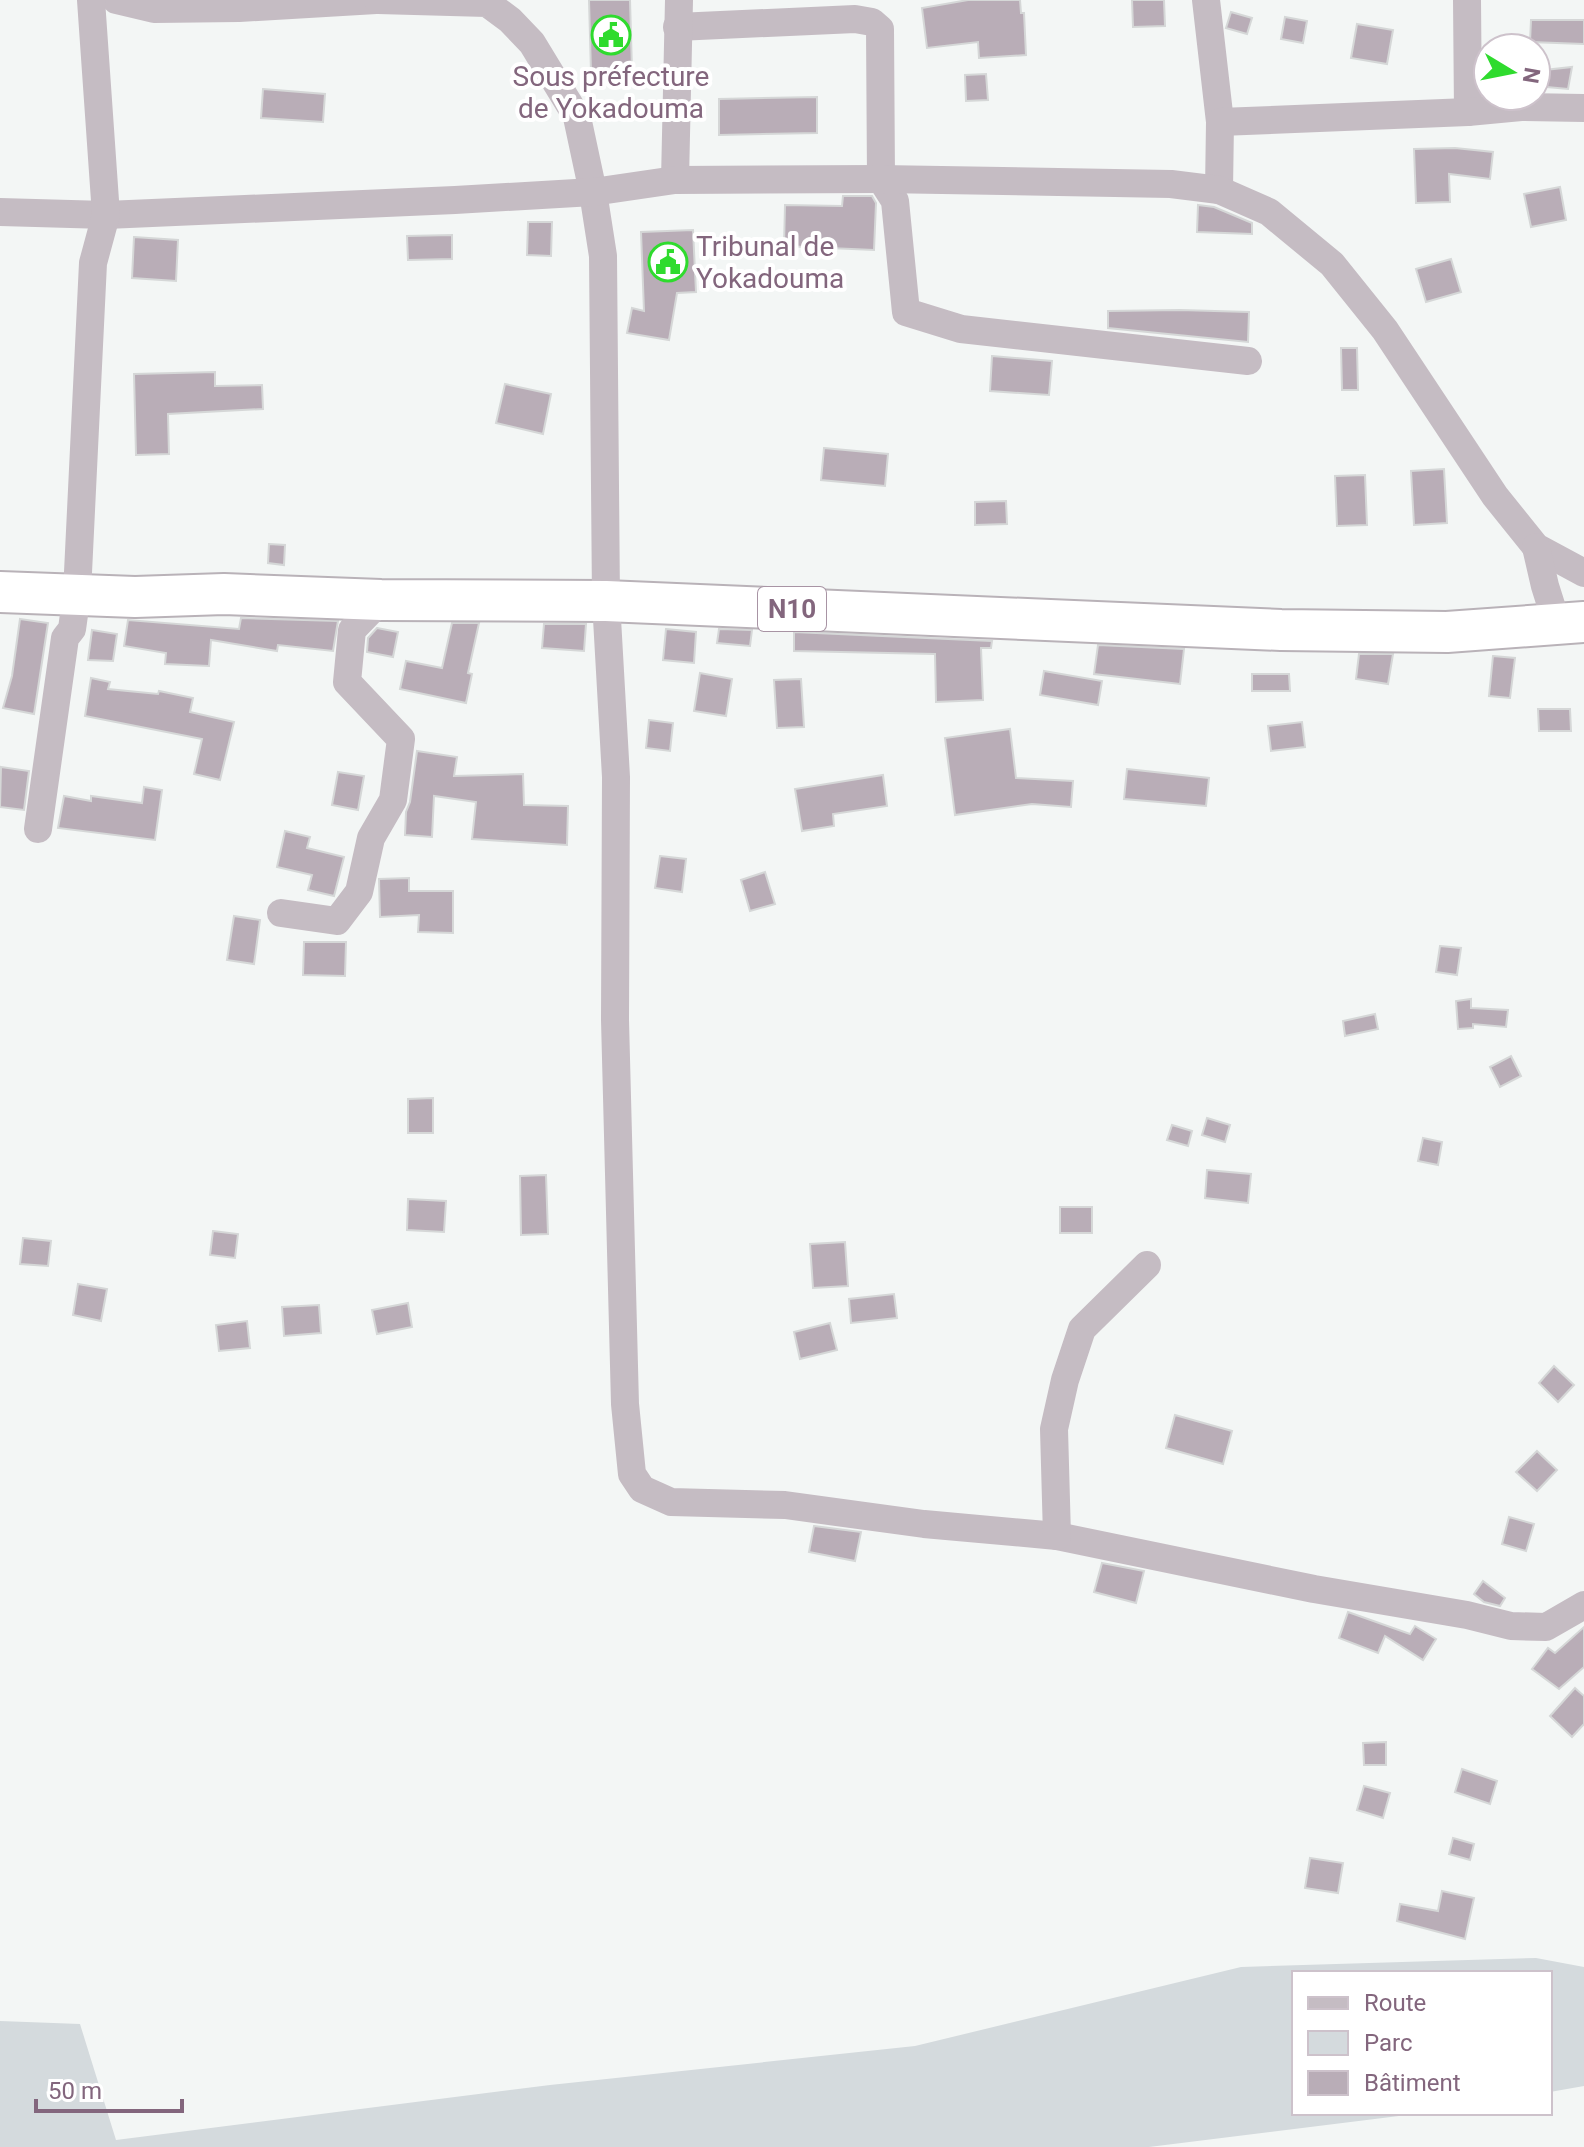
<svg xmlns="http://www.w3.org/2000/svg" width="1584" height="2147" viewBox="0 0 1584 2147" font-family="Roboto,sans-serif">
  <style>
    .green { fill: #d4dadd }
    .building { fill: #b9adb7; stroke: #d5d7d7; stroke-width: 2 }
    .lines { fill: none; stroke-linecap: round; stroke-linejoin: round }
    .highway-casing { stroke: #b9b2b8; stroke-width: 44 }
    .minor { stroke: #c5bcc3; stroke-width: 28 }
    .highway { stroke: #fff; stroke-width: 40 }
    .labels { text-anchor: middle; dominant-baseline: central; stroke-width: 8; stroke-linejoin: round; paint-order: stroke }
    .shield { fill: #fff; stroke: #a894a4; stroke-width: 2 }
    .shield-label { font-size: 26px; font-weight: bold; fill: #83667d }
    .poi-label { font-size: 28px; fill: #83667d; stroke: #fff }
  </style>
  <rect width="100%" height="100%" fill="#f3f6f5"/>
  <path class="green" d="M 1536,1958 L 1584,1967 L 1584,2086 L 1550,2092 L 1550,1973 L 1294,1973 L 1294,2113 L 1423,2113 L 1149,2147 L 0,2147 L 0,2021 L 80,2024 L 116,2140 L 550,2085 L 915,2046 L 1241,1967 Z"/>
  <g class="building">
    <path d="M 589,0 L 630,0 L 632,70 L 591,72 Z"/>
    <path d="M 968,0 L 1020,0 L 1021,13 L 1024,13 L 1026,55 L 979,58 L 978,42 L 927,48 L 922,8 Z"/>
    <path d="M 1132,0 L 1164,0 L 1165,26 L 1133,27 Z"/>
    <path d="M 1231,12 L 1252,18 L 1247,34 L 1226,28 Z"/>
    <path d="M 1285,17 L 1307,21 L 1303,43 L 1281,39 Z"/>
    <path d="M 1531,20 L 1584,20 L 1584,44 L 1530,42 Z"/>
    <path d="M 1357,24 L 1393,30 L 1387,64 L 1351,58 Z"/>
    <path d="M 1572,67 L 1568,89 L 1536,86 L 1536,71 Z"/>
    <path d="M 986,74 L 988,100 L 966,101 L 965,75 Z"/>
    <path d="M 263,89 L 325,94 L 323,122 L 261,118 Z"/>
    <path d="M 817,97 L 817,133 L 719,135 L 719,99 Z"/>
    <path d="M 1455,148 L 1493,152 L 1490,179 L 1449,174 L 1450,202 L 1416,203 L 1414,149 Z"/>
    <path d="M 1560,187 L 1566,220 L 1531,227 L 1524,194 Z"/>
    <path d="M 843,196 L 872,196 L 876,203 L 874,250 L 784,246 L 785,205 L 842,206 Z"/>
    <path d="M 1198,205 L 1214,207 L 1252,223 L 1252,234 L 1197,232 Z"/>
    <path d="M 528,222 L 552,222 L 551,256 L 527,255 Z"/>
    <path d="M 693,230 L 696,292 L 677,293 L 669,340 L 627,333 L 632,308 L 644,311 L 641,232 Z"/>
    <path d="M 452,235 L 452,259 L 408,260 L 407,236 Z"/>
    <path d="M 134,237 L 178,240 L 176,281 L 132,278 Z"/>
    <path d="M 1451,259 L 1461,292 L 1426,302 L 1416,269 Z"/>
    <path d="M 1180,310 L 1249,312 L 1248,342 L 1108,328 L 1108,311 Z"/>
    <path d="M 1341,348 L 1357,348 L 1358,390 L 1342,390 Z"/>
    <path d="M 992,356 L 1052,361 L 1049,395 L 990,391 Z"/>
    <path d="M 215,372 L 215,386 L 262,385 L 263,409 L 168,414 L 169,454 L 136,455 L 134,374 Z"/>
    <path d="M 505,384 L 551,394 L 543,434 L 496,423 Z"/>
    <path d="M 824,448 L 888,454 L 885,486 L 821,480 Z"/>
    <path d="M 1444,469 L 1447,523 L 1414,525 L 1411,471 Z"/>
    <path d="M 1365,475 L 1367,525 L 1337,526 L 1335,476 Z"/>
    <path d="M 1006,501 L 1007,524 L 975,525 L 975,502 Z"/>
    <path d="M 269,544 L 285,545 L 284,565 L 268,563 Z"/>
    <path d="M 241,618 L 338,621 L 333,651 L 278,645 L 277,651 L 211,640 L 209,666 L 165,664 L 166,653 L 124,646 L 128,620 L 239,629 Z"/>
    <path d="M 20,619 L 48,623 L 34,714 L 3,708 L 12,676 Z"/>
    <path d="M 452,623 L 479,623 L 468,673 L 472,674 L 466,703 L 400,689 L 406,661 L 442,668 Z"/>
    <path d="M 544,624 L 586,624 L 584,651 L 542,648 Z"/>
    <path d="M 377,628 L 398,632 L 393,657 L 367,652 L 368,638 Z"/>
    <path d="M 666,629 L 696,632 L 694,663 L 663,660 Z"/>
    <path d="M 719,629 L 752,630 L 750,646 L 717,643 Z"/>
    <path d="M 92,630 L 117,634 L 113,661 L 88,660 Z"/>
    <path d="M 794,632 L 992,641 L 991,648 L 981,648 L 983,700 L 936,702 L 935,654 L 794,651 Z"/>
    <path d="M 1098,645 L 1184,649 L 1180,684 L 1094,674 Z"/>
    <path d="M 1359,654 L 1393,654 L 1388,684 L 1356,679 Z"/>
    <path d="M 1493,656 L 1515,658 L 1510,698 L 1489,696 Z"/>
    <path d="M 1044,671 L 1102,681 L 1098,705 L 1040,695 Z"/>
    <path d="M 700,673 L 732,679 L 726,716 L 694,711 Z"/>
    <path d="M 1252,674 L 1289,674 L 1290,691 L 1252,691 Z"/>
    <path d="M 91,678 L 110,682 L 108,689 L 158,694 L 159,691 L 193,698 L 190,712 L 234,722 L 220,780 L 194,774 L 202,739 L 85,716 Z"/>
    <path d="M 801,679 L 804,727 L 777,728 L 774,680 Z"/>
    <path d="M 1538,709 L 1570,709 L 1571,731 L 1539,731 Z"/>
    <path d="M 649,720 L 673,723 L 670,751 L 646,748 Z"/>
    <path d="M 1302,722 L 1305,747 L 1271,751 L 1268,726 Z"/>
    <path d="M 1010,729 L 1016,778 L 1073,781 L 1071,807 L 1032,804 L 955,815 L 945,738 Z"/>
    <path d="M 417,751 L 457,757 L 454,776 L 523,774 L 524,805 L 568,806 L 567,845 L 472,839 L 476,802 L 434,796 L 432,837 L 405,835 L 406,812 L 410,802 Z"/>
    <path d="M 1,767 L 29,771 L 24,810 L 0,807 Z"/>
    <path d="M 1127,769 L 1209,778 L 1206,806 L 1124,799 Z"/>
    <path d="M 338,772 L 364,776 L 358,810 L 332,805 Z"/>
    <path d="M 883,775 L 887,806 L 833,814 L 834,826 L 802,831 L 795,789 Z"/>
    <path d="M 144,787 L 162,790 L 155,840 L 58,828 L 64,796 L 91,801 L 91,796 L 142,803 Z"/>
    <path d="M 285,831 L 310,837 L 307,848 L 344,857 L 334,896 L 308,890 L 312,875 L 277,867 Z"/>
    <path d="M 660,856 L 686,859 L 682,892 L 655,888 Z"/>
    <path d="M 765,872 L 775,904 L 750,911 L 741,880 Z"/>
    <path d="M 409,878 L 409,891 L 453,891 L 453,933 L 418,932 L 419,915 L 380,917 L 379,879 Z"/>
    <path d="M 234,916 L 260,920 L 254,964 L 227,960 Z"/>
    <path d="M 304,942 L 346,942 L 345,976 L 303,975 Z"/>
    <path d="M 1440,946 L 1461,948 L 1457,975 L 1436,972 Z"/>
    <path d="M 1471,999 L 1471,1008 L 1508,1010 L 1506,1027 L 1473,1024 L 1473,1028 L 1458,1029 L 1456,1001 Z"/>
    <path d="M 1375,1014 L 1378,1029 L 1345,1036 L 1343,1021 Z"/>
    <path d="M 1511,1056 L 1521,1076 L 1500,1087 L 1490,1067 Z"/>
    <path d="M 433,1098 L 433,1133 L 408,1133 L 408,1099 Z"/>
    <path d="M 1207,1118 L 1230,1125 L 1225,1142 L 1202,1135 Z"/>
    <path d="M 1172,1125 L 1192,1131 L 1188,1146 L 1167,1140 Z"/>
    <path d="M 1423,1138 L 1442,1142 L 1438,1165 L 1418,1161 Z"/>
    <path d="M 1207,1170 L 1251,1174 L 1248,1203 L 1205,1198 Z"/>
    <path d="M 546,1175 L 548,1234 L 521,1235 L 520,1176 Z"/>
    <path d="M 408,1199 L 446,1201 L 444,1232 L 407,1230 Z"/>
    <rect x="1060" y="1207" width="32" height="26"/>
    <path d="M 213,1231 L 238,1234 L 235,1258 L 210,1255 Z"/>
    <path d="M 23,1238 L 51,1241 L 48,1266 L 20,1264 Z"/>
    <path d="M 845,1242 L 848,1286 L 813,1288 L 810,1244 Z"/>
    <path d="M 78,1284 L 107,1289 L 101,1321 L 73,1315 Z"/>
    <path d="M 894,1294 L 897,1318 L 851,1323 L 849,1299 Z"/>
    <path d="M 408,1303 L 412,1327 L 377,1334 L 372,1310 Z"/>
    <path d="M 319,1305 L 321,1333 L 284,1336 L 282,1307 Z"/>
    <path d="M 247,1321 L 250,1348 L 219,1351 L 216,1325 Z"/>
    <path d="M 830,1323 L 837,1350 L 800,1359 L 794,1332 Z"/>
    <path d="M 1554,1366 L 1574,1385 L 1558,1402 L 1539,1383 Z"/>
    <path d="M 1175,1415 L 1232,1431 L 1223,1464 L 1166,1448 Z"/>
    <path d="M 1537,1451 L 1557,1470 L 1537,1491 L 1516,1472 Z"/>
    <path d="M 1509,1517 L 1534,1524 L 1526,1551 L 1502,1544 Z"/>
    <path d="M 814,1526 L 861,1532 L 855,1561 L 809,1552 Z"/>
    <path d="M 1102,1563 L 1144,1571 L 1136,1603 L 1094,1592 Z"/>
    <path d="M 1483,1581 L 1505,1598 L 1500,1606 L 1484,1602 L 1474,1594 Z"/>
    <path d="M 1348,1612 L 1410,1634 L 1415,1626 L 1436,1639 L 1423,1660 L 1385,1636 L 1378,1653 L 1339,1638 Z"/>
    <path d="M 1584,1627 L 1584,1667 L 1559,1689 L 1532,1669 L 1548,1648 L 1555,1653 Z"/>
    <path d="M 1575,1688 L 1584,1696 L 1584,1724 L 1572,1737 L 1550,1716 Z"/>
    <path d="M 1386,1742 L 1386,1765 L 1364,1765 L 1363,1743 Z"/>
    <path d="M 1462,1769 L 1497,1781 L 1490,1804 L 1455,1792 Z"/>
    <path d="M 1364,1786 L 1390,1793 L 1383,1818 L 1357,1810 Z"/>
    <path d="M 1453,1838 L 1474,1844 L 1470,1860 L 1449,1854 Z"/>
    <path d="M 1310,1858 L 1343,1863 L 1338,1893 L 1305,1888 Z"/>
    <path d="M 1442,1891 L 1474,1898 L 1465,1939 L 1397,1921 L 1400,1904 L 1438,1911 Z"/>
  </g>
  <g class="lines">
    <g class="highway-casing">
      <path id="highway" d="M 0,592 L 135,597 L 224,594 L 381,600 L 606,601 L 1281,630 L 1447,632 L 1584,622"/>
    </g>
    <g class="minor">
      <path d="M 116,0 L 154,9 L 239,8 L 376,0"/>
      <path d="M 378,0 L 487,3 L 510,20 L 532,43 L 577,117 L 593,192 L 603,256 L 606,601 L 616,777 L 615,1020 L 625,1404 L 632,1474 L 642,1489 L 671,1502 L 785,1505 L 924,1524 L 1057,1536 L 1314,1589 L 1467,1615 L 1511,1626 L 1546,1627 L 1584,1605"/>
      <path d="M 1206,0 L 1220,122"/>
      <path d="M 1467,0 L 1468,112"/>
      <path d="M 677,27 L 855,19 L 872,22 L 880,29 L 881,179 L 895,201 L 906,312 L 961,329 L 1248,361"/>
      <path d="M 675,180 L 679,0"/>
      <path d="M 1219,190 L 1220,122 L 1468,112 L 1521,107 L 1584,108"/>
      <path d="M 0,212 L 106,215 L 455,200 L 593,192 L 675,180 L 881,179 L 1171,184 L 1219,190 L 1269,212 L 1332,264 L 1385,330 L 1495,496 L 1536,547 L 1584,573"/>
      <path d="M 1536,547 L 1545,586 L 1557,624"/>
      <path d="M 38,829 L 65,638 L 72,629 L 77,593 L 93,263 L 106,215 L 91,0"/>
      <path d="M 281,913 L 337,921 L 359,892 L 371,838 L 393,800 L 401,739 L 347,682 L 352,630 L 381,600"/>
      <path d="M 1057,1536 L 1054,1429 L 1065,1380 L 1082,1329 L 1147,1265"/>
    </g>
    <use href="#highway" class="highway"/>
  </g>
  <defs>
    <g id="civic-ring" transform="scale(2)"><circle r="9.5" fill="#fff" stroke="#2fdb2e" stroke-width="1.5"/><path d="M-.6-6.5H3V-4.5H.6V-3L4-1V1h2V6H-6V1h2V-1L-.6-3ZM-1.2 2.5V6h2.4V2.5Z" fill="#2fdb2e"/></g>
  </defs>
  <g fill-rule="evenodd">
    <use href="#civic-ring" x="611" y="35"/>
    <use href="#civic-ring" x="668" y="262"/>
  </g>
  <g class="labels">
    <rect class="shield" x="758" y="587" width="68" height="44" rx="6"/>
    <g class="shield-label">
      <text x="792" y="609">N10</text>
    </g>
    <g class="poi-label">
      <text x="611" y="76">Sous préfecture<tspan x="611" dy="32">de Yokadouma</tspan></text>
      <text x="696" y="246" text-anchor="start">Tribunal de<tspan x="696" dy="32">Yokadouma</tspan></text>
    </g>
  </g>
  <rect x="1292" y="1971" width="260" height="144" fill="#ffffff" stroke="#cdc2cb" stroke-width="2"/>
  <rect x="1308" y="1997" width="40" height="12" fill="#c5bcc3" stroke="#cdc2cb" stroke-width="2"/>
  <text x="1364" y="2011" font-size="24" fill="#83667d">Route</text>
  <rect x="1308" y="2031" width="40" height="24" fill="#d4dadd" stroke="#cdc2cb" stroke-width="2"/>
  <text x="1364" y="2051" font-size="24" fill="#83667d">Parc</text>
  <rect x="1308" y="2071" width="40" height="24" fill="#b9adb7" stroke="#cdc2cb" stroke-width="2"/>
  <text x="1364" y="2091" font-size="24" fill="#83667d">Bâtiment</text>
  <g transform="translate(1512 72) rotate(100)"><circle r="38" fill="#ffffff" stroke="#cdc2cb" stroke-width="2"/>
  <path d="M0-6L14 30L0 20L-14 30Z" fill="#2fdb2e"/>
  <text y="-12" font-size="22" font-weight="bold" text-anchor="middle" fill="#83667d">N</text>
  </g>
  <path d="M36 2099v12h146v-12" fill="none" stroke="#83667d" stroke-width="4"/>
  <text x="48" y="2099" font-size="24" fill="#83667d" stroke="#ffffff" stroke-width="6" paint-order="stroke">50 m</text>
</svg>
